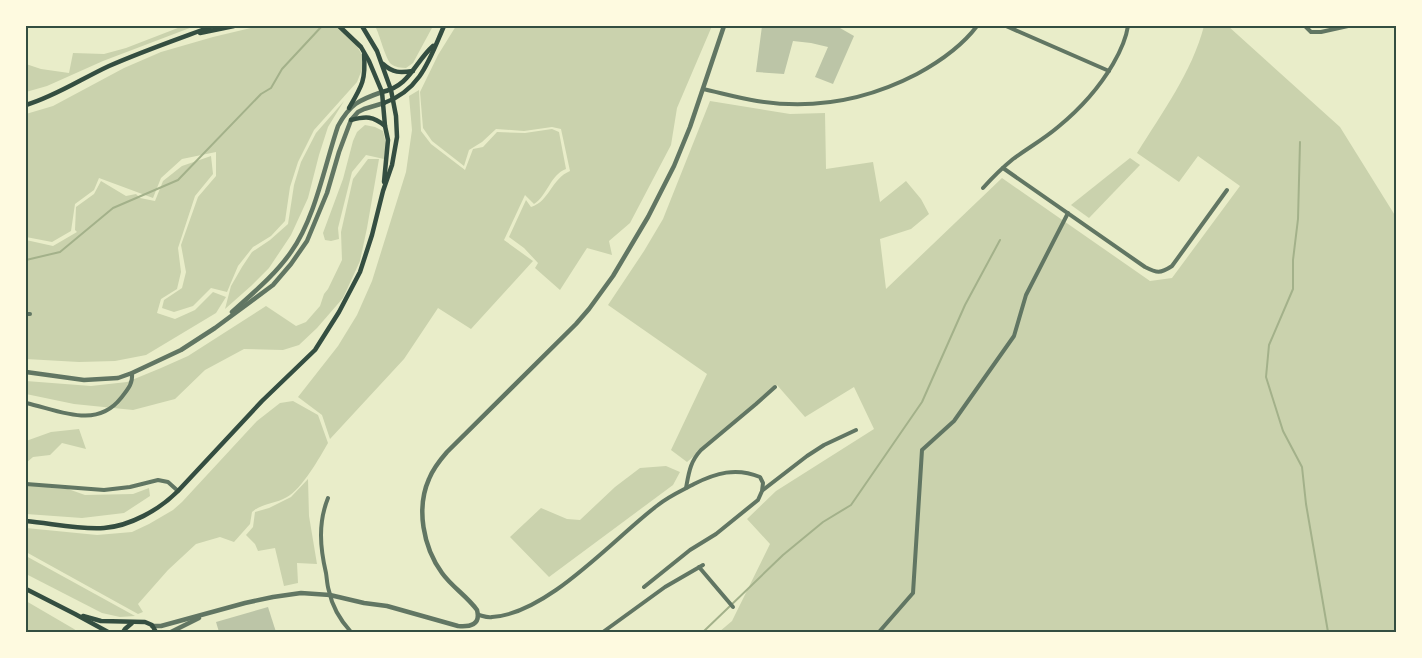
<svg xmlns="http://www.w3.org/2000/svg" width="1422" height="658" viewBox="0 0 1422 658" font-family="'Fira Sans',sans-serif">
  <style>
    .green { fill: #cad2ad }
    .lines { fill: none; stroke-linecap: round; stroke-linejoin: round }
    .stream { stroke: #a3b18a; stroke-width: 2 }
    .building { fill: #bcc5a7 }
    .minor { stroke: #617663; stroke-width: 4 }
    .tertiary { stroke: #617663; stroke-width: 4.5 }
    .secondary { stroke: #344e41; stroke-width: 4.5 }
    .neatline { fill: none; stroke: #344e41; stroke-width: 2 }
  </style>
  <rect width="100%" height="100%" fill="#e9edc9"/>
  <g class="green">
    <path d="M 183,26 L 195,26 L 103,61 L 47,86 L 26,92 L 26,64 L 41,69 L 69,73 L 73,53 L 104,54 L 126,48 Z"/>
    <path d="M 259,26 L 336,26 L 352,38 L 361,53 L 363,67 L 357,82 L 314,130 L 298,162 L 290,187 L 285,221 L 271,236 L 253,247 L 238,266 L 227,292 L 211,288 L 193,306 L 174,312 L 162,308 L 164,300 L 182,288 L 186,272 L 181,245 L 198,197 L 216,176 L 216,152 L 182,159 L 161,178 L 153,198 L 99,178 L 94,190 L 75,204 L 71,231 L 52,242 L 26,237 L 26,114 L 53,106 L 124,68 L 161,52 L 213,37 Z"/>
    <path d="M 375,26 L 433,26 L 413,63 L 406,68 C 401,68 395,67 391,64 C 385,58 380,35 375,26 Z"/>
    <path d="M 456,26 L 712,26 L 677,108 L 671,145 L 630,223 L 609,241 L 612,255 L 587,248 L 560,290 L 535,268 L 538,263 L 524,248 L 509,237 L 526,200 L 531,207 C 550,201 551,179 570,171 L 561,129 L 552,127 L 524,131 L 496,129 L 482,142 L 469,150 L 464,166 L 432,141 L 423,128 L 420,92 L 438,55 Z"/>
    <path d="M 1204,26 L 1228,26 L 1340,127 L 1396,217 L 1396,632 L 719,632 L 732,621 L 770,544 L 747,519 L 776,491 L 874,429 L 854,387 L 805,417 L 777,385 L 687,462 L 671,450 L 707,374 L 608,305 L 644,251 L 663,219 L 710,101 L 790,114 L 825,113 L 826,169 L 873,162 L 880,202 L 906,181 L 921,199 L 929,214 L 911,229 L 880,239 L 886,289 L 1002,178 L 1150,281 L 1172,278 L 1240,186 L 1198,156 L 1179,182 L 1137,153 C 1162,113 1192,72 1204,26 Z"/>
    <path d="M 419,90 L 421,131 L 431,144 L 465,170 L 473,149 L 483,147 L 497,132 L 525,133 L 552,129 L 559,132 L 566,169 C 550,175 548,195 534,204 L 525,195 L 504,240 L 533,261 L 471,329 L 438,308 L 404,359 L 330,439 L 322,415 L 298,397 L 338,346 L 357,315 L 372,281 L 406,172 L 412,130 L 409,96 Z"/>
    <path d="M 344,101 L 328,127 L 319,155 L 308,198 L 291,235 L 269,268 L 251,286 L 225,309 L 231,286 L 242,267 L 252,252 L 270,240 L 288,224 L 294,185 L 301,162 L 316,133 Z"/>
    <path d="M 365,125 L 375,127 L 383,131 L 386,144 L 384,159 L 366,155 L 352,172 L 338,228 L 339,239 L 331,241 L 325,240 L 323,233 L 343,179 L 353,141 L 357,132 Z"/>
    <path d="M 211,156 L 213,174 L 195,196 L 178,248 L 181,272 L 177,289 L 161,299 L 157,313 L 175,319 L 195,310 L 213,292 L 226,297 L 216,313 L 146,355 L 115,361 L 79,362 L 26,359 L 26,240 L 53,246 L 77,232 L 75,230 L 76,207 L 94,194 L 101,181 L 126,196 L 136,194 L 140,198 L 155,201 L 163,181 L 182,166 Z"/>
    <path d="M 1130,158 L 1140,165 L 1089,218 L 1071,205 Z"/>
    <path d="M 368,159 L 379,159 L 367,228 L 360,261 L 343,298 L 317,328 L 299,345 L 283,350 L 244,349 L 205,370 L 175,399 L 133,410 L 74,404 L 26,394 L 26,381 L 91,386 L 127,382 L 161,368 L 188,356 L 266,306 L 296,326 L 306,322 L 320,306 L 324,294 L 328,289 L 342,260 L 341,232 L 353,179 Z"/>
    <path d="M 293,401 L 318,415 L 328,443 C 320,457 302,489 287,497 C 276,504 262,503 252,512 L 250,524 L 234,542 L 220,537 L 196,544 L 168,570 L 138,604 L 143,612 L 138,614 L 26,552 L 26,528 L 97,535 L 132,532 L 149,524 L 173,510 L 182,502 L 257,421 L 280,403 Z"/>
    <path d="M 79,429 L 86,449 L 62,443 L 50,455 L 33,457 L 26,463 L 26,441 L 51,432 Z"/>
    <path d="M 666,466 L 680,472 L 673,485 L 549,577 L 510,537 L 541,508 L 567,519 L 580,520 L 615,487 L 640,468 Z"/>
    <path d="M 308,479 L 309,516 L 317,564 L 297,563 L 298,583 L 284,586 L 275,548 L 258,551 L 255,544 L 246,535 L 253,527 L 255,512 L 269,508 L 291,497 Z"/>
    <path d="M 26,482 L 52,488 L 68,489 L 85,495 L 133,494 L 149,488 L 150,496 L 124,513 L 82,518 L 26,514 Z"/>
    <path d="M 26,556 L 135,616 L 120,617 L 102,613 L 26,574 Z"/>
    <path d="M 26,601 L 74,629 L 78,632 L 26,632 Z"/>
  </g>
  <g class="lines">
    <g class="stream">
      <path d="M 1300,142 L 1298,219 L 1293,260 L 1293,289 L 1269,345 L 1266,377 L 1283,431 L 1302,467 L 1306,504 L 1328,632"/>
      <path d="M 26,260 L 60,252 L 113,208 L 178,180 L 261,94 L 271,88 L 282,69 L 322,26"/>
      <path d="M 703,632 L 783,555 L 823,522 L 851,505 L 922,402 L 965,305 L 1000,240"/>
    </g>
  </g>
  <g class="building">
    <path d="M 762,26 L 833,26 L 840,28 L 854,36 L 833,84 L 815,77 L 828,47 L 811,43 L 793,41 L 784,74 L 756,72 Z"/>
    <path d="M 268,607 L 276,632 L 219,632 L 216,622 Z"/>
  </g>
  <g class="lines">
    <g class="minor">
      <path d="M 1006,26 L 1109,71"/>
      <path d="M 1305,26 L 1311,32 L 1321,32 L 1348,26"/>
      <path d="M 703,89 C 721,93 739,98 757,101 C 813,110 867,100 917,74 C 939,62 962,46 977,26"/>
      <path d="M 1003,168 L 1145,267 C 1157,273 1160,274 1172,266 L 1227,190"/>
      <path d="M 983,188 C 992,178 1002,168 1013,159 C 1028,148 1044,139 1058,127 C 1080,109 1099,88 1113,64 C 1120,52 1126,39 1128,26"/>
      <path d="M 26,314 L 30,314"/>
      <path d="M 26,403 C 58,410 96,430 121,398 C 128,389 133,384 132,373"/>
      <path d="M 26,484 L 104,490 L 130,487 L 158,480 L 168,482 L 178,491"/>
      <path d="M 686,488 C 689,472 690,462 701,450 L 756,404 L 775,387"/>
      <path d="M 763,490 L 807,456 L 824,445 L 856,430"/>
      <path d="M 328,498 C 318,523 320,547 326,573 C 327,579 327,585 329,591 C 332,606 341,621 351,632"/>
      <path d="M 699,567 L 733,607"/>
      <path d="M 479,615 C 483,616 488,618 492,617 C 548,614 614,538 658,505 C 669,496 681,491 694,484 C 716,473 736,467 760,477 L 763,483 L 762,491 L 758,500 L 716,534 L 690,550 L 644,587"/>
      <path d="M 603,632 L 665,587 L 703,565"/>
      <path d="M 879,632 L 913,593 L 922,450 L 954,421 L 1014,336 L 1026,295 L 1068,213"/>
    </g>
    <g class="tertiary">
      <path d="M 232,312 C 253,293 275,275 291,252 C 315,219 325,164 338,126 C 350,104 359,100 382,92"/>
      <path d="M 26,372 L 84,380 L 118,378 L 132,373 L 181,350 L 215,328 L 273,285 L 291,264 L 307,241 L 327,193 L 339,152 L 351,120 L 358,112 L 364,109 L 384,103"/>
      <path d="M 152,626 L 161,626 L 245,603 L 273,597 L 301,593 L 330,595 L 364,603 L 387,606 L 458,626 C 470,627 481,625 477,610 C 467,596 452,587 442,573 C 423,547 416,508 429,479 C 433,469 440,460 447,452 L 576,324 L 589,309 L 613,276 L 648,217 L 674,166 L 690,127 L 724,26"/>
      <path d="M 171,632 L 199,618"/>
    </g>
    <g class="secondary">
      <path d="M 339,26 L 361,47 L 369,61 L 382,92 L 385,126 L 388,140 L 384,182"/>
      <path d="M 200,33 L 234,26"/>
      <path d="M 383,64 C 393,73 400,73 413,71"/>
      <path d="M 382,92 C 410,86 414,63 433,46"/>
      <path d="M 384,103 C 421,90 430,58 444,26"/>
      <path d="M 26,105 C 56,96 81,79 109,66 C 143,51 178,39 213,26"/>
      <path d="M 349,108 C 362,86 366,80 364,54"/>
      <path d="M 351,120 C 366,116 373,116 385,126"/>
      <path d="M 26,521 C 50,523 80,530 104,528 C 130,526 159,510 178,491 L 262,401 L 315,350 L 339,312 L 360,272 L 372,235 L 383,191 L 392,165 L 397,137 L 396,116 L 391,90 L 377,51 L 362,26"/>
      <path d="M 26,589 L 75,614 L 108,632"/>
      <path d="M 83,616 L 101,621 L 145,622 L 152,625 L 156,632"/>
      <path d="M 123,632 L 125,629 L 132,623"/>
    </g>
  </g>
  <rect width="1422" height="658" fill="none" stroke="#fefae0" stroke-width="54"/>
  <rect x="27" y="27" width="1368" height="604" class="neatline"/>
</svg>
